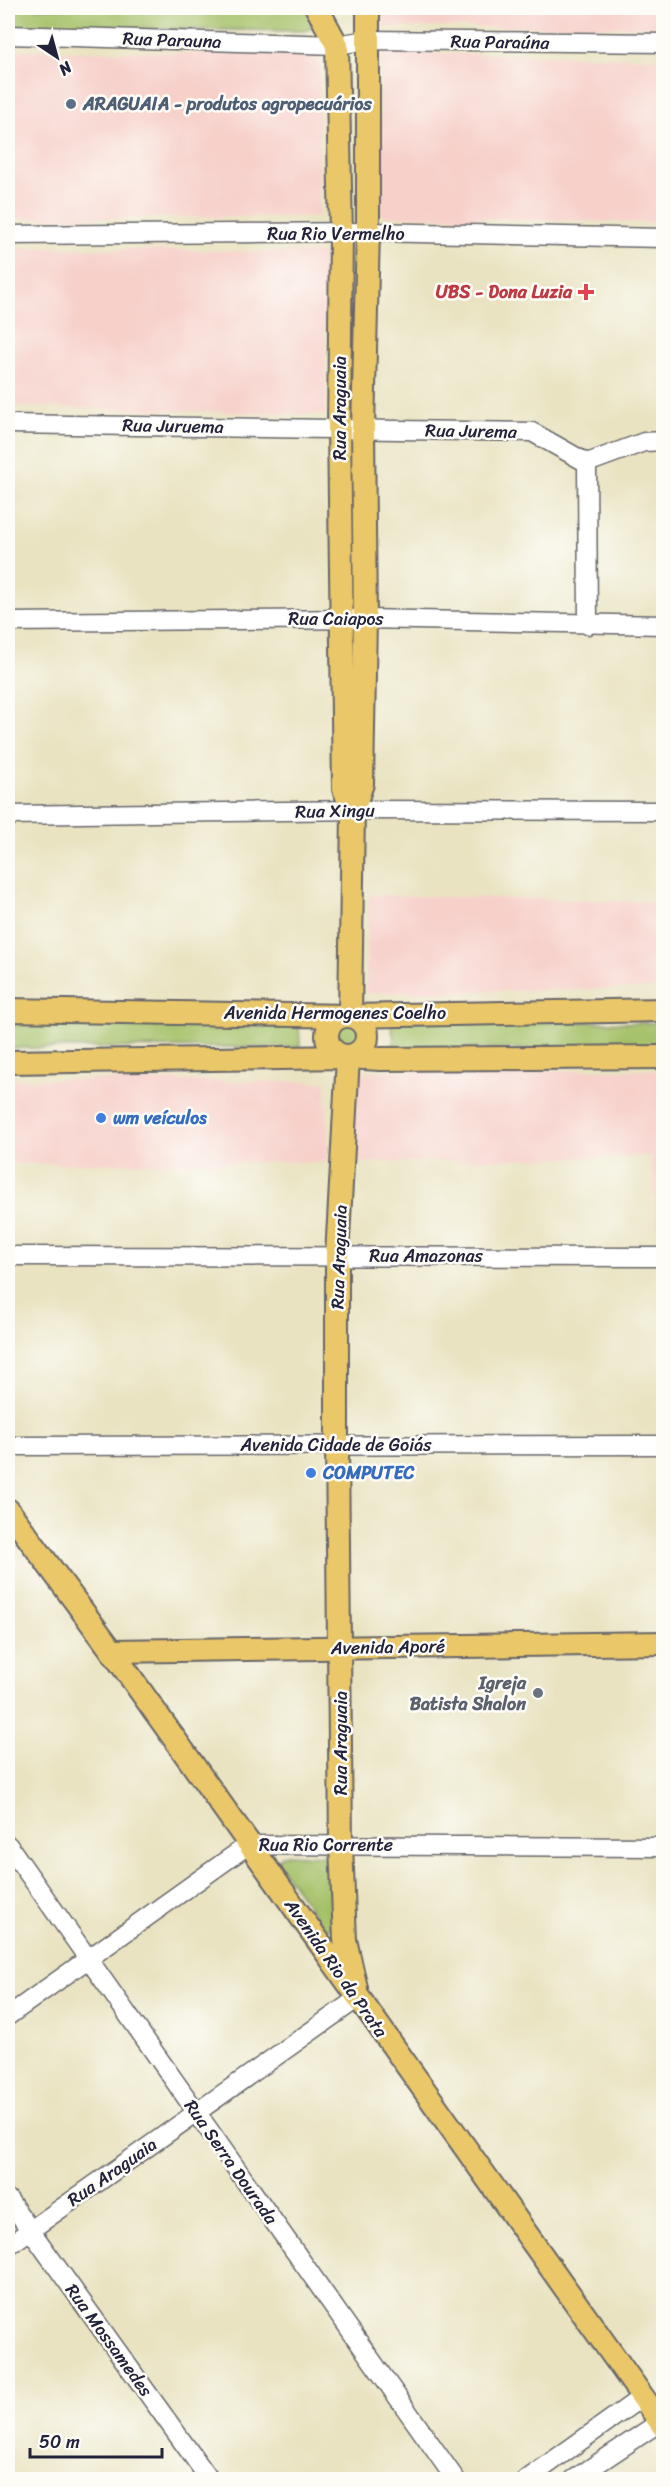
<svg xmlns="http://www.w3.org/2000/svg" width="671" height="2487" viewBox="0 0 671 2487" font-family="Sriracha,sans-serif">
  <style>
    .built { fill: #f7d0ca }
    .green { fill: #a3bf65; stroke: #627050; stroke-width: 1.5 }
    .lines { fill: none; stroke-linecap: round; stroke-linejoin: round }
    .minor-casing { stroke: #68666a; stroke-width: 21 }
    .major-casing { stroke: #68666a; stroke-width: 26 }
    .minor { stroke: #fff; stroke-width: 18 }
    .major { stroke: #eac769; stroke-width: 22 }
    .service-dot { fill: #5c6f8a; stroke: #fdfcf7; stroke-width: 2 }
    .health-dot { fill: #e0444e; stroke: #fdfcf7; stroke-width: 2 }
    .shop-dot { fill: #3f7fe0; stroke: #fdfcf7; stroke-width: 2 }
    .worship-dot { fill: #6b7280; stroke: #fdfcf7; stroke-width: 2 }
    .labels { text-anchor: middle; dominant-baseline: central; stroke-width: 5; stroke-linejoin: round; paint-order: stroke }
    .street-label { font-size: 18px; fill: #22223b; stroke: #fdfcf7 }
    .service-label { font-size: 18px; font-weight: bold; fill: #4e5e75; stroke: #fdfcf7; text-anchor: start }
    .health-label { font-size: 18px; font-weight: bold; fill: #be3a42; stroke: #fdfcf7; text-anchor: end }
    .shop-label { font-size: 18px; font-weight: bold; fill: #366cbe; stroke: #fdfcf7; text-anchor: start }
    .worship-label { font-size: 18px; font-weight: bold; fill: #5b616d; stroke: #fdfcf7; text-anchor: end }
  </style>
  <rect width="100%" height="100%" fill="#fdfcf7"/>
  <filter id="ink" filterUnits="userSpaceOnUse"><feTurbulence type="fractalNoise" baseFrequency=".0167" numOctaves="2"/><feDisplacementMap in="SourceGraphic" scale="12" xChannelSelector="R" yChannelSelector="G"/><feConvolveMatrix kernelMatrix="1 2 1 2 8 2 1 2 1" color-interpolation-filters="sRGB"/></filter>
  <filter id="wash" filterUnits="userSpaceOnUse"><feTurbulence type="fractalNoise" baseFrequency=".008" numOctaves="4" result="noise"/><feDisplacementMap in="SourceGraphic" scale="24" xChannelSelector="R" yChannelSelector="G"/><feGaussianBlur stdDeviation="1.35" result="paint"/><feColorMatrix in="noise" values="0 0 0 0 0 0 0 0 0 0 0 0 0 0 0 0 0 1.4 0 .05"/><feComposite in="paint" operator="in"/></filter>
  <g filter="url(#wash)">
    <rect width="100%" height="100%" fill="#e9e3c1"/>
    <g class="built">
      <path d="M 382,8 L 663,8 L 663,27 L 381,27 Z"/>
      <path d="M 8,50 L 320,55 L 319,216 L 8,219 Z"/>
      <path d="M 380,52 L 663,58 L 663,223 L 381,216 Z"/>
      <path d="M 8,247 L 325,253 L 326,415 L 8,406 Z"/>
      <path d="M 661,830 L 664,830 L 663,988 L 365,993 L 369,895 L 662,902 Z"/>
      <path d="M 663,1070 L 663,1240 L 659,1240 L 651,1156 L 353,1163 L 348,1071 Z"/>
      <path d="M 8,1079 L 326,1082 L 328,1162 L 8,1164 Z"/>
    </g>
    <g class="green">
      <path d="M 8,8 L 305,8 L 313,22 L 311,28 L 305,31 L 8,27 Z"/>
      <path d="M 390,1020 L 663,1023 L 663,1048 L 391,1049 L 394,1039 Z"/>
      <path d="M 332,1023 L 362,1023 L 367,1036 L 362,1050 L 329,1047 L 327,1034 Z"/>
      <path d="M 8,1024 L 299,1025 L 300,1047 L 8,1048 Z"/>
      <path d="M 287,1854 L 322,1856 L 331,1864 L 335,1926 L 332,1928 L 324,1928 L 277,1862 L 281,1856 Z"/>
    </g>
  </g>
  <g filter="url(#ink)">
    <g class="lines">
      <g class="minor-casing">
        <g id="minor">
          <path d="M 8,35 L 337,45 L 367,40 L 664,43"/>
          <path d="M 8,235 L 368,232 L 664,238"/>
          <path d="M 8,424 L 532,432 L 587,463 L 644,442 L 664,441"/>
          <path d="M 587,463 L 588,625"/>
          <path d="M 8,622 L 365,619 L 664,625"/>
          <path d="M 8,815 L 360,810 L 664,811"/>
          <path d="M 8,1256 L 664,1257"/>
          <path d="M 8,1446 L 664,1445"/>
          <path d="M 8,1845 L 456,2480"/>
          <path d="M 8,2016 L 248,1845 L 664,1847"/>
          <path d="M 8,2199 L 210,2480"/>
          <path d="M 8,2246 L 358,1998"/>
          <path d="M 526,2480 L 642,2397"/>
          <path d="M 573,2480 L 660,2422 L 664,2422"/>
        </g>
      </g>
      <g class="major-casing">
        <g id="major">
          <path d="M 317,8 L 337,45 L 341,234 L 339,428 L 344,789 L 353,810"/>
          <path d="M 8,1010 L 350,1016 L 664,1010"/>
          <circle cx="347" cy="1036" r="20"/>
          <path d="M 350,1016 L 353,810 L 362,784 L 365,619 L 363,429 L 368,232 L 368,8"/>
          <path d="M 348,1057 L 337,1256 L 337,1445 L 341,1845 L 345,1940 L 356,1988"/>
          <path d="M 8,1062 L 348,1057 L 380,1059 L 664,1057"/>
          <path d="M 8,1510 L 112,1651 L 664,2427"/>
          <path d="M 112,1651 L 664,1643"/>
        </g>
      </g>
      <use href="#minor" class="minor"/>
      <use href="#major" class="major"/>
    </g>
  </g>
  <circle class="service-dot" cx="71" cy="104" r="6"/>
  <path class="health-dot" d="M583 283h6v6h6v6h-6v6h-6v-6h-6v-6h6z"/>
  <g class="shop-dot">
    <circle cx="101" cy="1118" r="6"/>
    <circle cx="311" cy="1473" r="6"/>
  </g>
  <circle class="worship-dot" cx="538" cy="1693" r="6"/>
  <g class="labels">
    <g class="street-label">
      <text transform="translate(172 40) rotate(2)">Rua Parauna</text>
      <text transform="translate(500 42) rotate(1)">Rua Paraúna</text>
      <text x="336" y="234">Rua Rio Vermelho</text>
      <text transform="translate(340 408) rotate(-90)">Rua Araguaia</text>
      <text transform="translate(173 426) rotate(1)">Rua Juruema</text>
      <text transform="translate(471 431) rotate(1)">Rua Jurema</text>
      <text x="336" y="619">Rua Caiapos</text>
      <text transform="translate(335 811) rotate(-1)">Rua Xingu</text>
      <text x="335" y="1013">Avenida Hermogenes Coelho</text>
      <text x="426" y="1256">Rua Amazonas</text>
      <text transform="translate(339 1257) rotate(-88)">Rua Araguaia</text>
      <text x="336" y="1445">Avenida Cidade de Goiás</text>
      <text transform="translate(388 1647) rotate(-1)">Avenida Aporé</text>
      <text transform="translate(341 1743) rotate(-90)">Rua Araguaia</text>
      <text x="326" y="1845">Rua Rio Corrente</text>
      <text transform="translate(336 1968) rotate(55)">Avenida Rio da Prata</text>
      <text transform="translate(231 2162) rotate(55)">Rua Serra Dourada</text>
      <text transform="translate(112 2172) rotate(-35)">Rua Araguaia</text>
      <text transform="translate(109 2340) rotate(54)">Rua Mossamedes</text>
    </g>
    <g class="service-label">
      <text x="83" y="104">ARAGUAIA - produtos agropecuários</text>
    </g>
    <g class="health-label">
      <text x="572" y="292">UBS - Dona Luzia</text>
    </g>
    <g class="shop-label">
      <text x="113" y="1118">wm veículos</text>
      <text x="323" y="1473">COMPUTEC</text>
    </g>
    <g class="worship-label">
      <text x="526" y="1683">Igreja<tspan x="526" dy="21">Batista Shalon</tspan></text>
    </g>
  </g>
  <rect width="671" height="2487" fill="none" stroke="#fdfcf7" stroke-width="30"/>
  <g transform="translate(57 57) rotate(144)" stroke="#fdfcf7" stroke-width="4.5" paint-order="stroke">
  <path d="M0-4.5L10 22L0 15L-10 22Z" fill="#22223b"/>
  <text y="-9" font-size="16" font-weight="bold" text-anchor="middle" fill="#22223b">N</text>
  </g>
  <path d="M30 2448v9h132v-9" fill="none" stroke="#22223b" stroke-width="3"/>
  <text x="39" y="2448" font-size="18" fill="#22223b" stroke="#fdfcf7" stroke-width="4.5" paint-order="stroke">50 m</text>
</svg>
